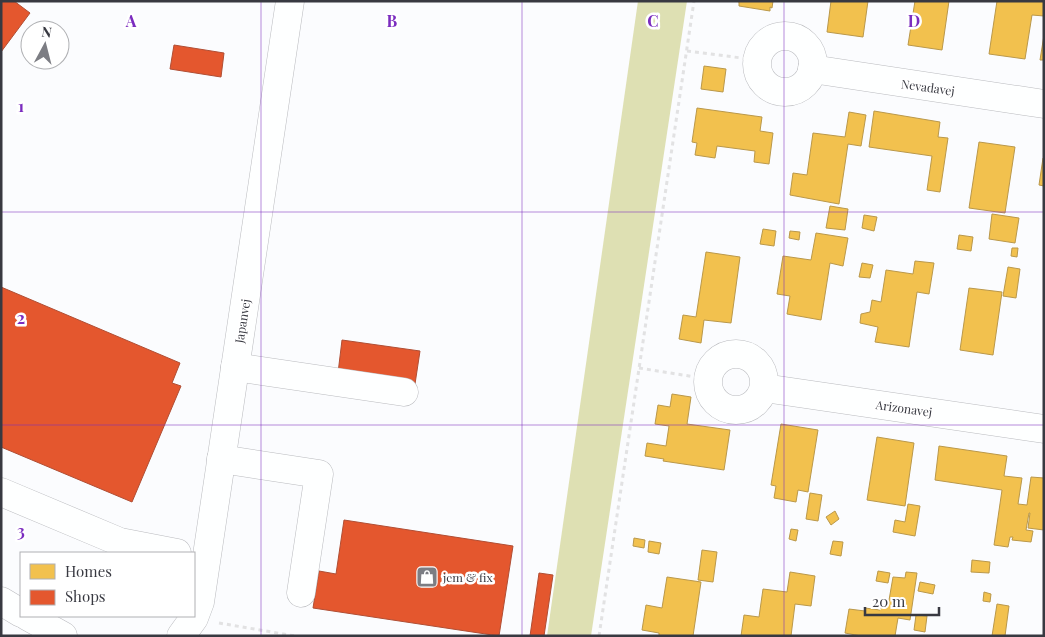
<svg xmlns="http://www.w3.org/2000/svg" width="1045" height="637" viewBox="0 0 1045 637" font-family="'Playfair Display',serif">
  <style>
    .forest { fill: #dee0b3 }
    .homes { fill: #f2c14e; stroke: #ba984a }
    .shops { fill: #e4572e; stroke: #b04e34 }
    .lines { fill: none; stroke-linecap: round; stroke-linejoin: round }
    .minor-casing { stroke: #babbbf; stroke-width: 29 }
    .path { stroke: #e2e2e3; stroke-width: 3; stroke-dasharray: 4 4; stroke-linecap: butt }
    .minor { stroke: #feffff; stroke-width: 28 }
    .grid { fill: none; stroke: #7b2cbf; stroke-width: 1; stroke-opacity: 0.55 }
    .labels { text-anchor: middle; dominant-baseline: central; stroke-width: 5; stroke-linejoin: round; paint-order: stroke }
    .street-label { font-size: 12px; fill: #383941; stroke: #fff }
    .poi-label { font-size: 12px; fill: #383941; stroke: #fff; text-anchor: start }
    .grid-label { font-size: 16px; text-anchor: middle; font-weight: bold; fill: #7b2cbf; stroke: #fff; stroke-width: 5; stroke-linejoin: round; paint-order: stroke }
  </style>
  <rect width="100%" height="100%" fill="#fbfcfe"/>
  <path class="forest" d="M 638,1 L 687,1 L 591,636 L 547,636 Z"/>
  <g class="homes">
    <path d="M 737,1 L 773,1 L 772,8 L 770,7 L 770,11 L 739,6 L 739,2 Z"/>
    <path d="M 831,1 L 868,1 L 863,37 L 827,32 Z"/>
    <path d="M 915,1 L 949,1 L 942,50 L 908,45 Z"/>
    <path d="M 997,1 L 1044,1 L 1044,16 L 1032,15 L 1025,59 L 989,54 Z"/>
    <path d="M 1044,35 L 1044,60 L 1040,60 Z"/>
    <path d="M 704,66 L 726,69 L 723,92 L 701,89 Z"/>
    <path d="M 697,108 L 762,117 L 760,131 L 773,133 L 769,164 L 754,162 L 755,151 L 717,146 L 715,158 L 695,155 L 697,143 L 692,142 Z"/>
    <path d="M 874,111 L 940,122 L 938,137 L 948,138 L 940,192 L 927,190 L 932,156 L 869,147 Z"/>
    <path d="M 849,112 L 866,115 L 861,146 L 848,144 L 839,204 L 790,195 L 793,173 L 807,175 L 813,133 L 845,137 Z"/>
    <path d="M 979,142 L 1015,147 L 1005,213 L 969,208 Z"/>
    <path d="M 1043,158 L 1044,158 L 1044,186 L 1039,185 Z"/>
    <path d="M 830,206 L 848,209 L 845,230 L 826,228 Z"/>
    <path d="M 992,214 L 1019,218 L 1015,243 L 989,239 Z"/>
    <path d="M 864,215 L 877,217 L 874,231 L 862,228 Z"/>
    <path d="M 763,229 L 776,231 L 774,246 L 760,244 Z"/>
    <path d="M 790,231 L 800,232 L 799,240 L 789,238 Z"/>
    <path d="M 816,233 L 848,238 L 843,266 L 830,263 L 821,320 L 787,314 L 790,296 L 777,294 L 783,256 L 811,260 Z"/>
    <path d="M 959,235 L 973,237 L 971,251 L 957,249 Z"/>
    <path d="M 1012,248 L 1018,248 L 1017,257 L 1011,256 Z"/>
    <path d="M 706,252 L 740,257 L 731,323 L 704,320 L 701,343 L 679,339 L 683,315 L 696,317 Z"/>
    <path d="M 915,261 L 934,263 L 929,294 L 917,292 L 909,347 L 875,342 L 878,327 L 860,323 L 861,314 L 870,312 L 872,300 L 881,302 L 886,270 L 913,274 Z"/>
    <path d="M 862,263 L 873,265 L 870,278 L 859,277 Z"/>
    <path d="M 1008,267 L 1020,269 L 1016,298 L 1003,296 Z"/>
    <path d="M 969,288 L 1002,292 L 993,355 L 960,350 Z"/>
    <path d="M 672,394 L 691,397 L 687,424 L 730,430 L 724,470 L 663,461 L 664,459 L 645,456 L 647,443 L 666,446 L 669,426 L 655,424 L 658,405 L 670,407 Z"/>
    <path d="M 781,424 L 818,430 L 808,492 L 798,490 L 796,502 L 774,498 L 776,486 L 771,485 Z"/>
    <path d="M 877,437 L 914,443 L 905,506 L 867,500 Z"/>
    <path d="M 939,446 L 1007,456 L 1004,476 L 1022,478 L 1018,504 L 1027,505 L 1031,477 L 1044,478 L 1044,530 L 1028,528 L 1030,513 L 1029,513 L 1026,530 L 1033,531 L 1031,542 L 1012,540 L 1013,537 L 1010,537 L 1008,547 L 994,545 L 1002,490 L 935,480 Z"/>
    <path d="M 810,493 L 822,495 L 818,521 L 806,519 Z"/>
    <path d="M 908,504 L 920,506 L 915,536 L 893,532 L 895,520 L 905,522 Z"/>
    <path d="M 835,511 L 839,519 L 831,525 L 826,517 Z"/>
    <path d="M 791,529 L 798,530 L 796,541 L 789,539 Z"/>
    <path d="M 634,538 L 645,540 L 644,548 L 633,546 Z"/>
    <path d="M 649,541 L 661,543 L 659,554 L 648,552 Z"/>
    <path d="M 833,541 L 843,542 L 841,556 L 830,554 Z"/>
    <path d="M 702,550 L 717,552 L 713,582 L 698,580 Z"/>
    <path d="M 972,560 L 990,562 L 989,573 L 971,572 Z"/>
    <path d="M 878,571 L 890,573 L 888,583 L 876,581 Z"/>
    <path d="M 790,572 L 815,576 L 811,606 L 795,604 L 791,636 L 741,636 L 744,615 L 759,617 L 763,589 L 787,592 Z"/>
    <path d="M 906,572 L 917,573 L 910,620 L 898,618 L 895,636 L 861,636 L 845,633 L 849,609 L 865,611 L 865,608 L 880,610 L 881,605 L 888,606 L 893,577 L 905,578 Z"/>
    <path d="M 667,577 L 701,582 L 693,636 L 659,636 L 659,633 L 642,630 L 646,605 L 662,608 Z"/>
    <path d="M 920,582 L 935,585 L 933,594 L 918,591 Z"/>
    <path d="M 984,592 L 991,594 L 990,602 L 983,601 Z"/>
    <path d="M 997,604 L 1009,606 L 1005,636 L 992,636 Z"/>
    <path d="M 916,615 L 927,616 L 925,632 L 914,630 Z"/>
  </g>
  <g class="shops">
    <path d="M 1,1 L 14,1 L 30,13 L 1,52 Z"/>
    <path d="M 174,45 L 224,53 L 221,77 L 170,69 Z"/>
    <path d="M 1,287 L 180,363 L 172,383 L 181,386 L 132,502 L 1,447 Z"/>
    <path d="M 342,340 L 420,351 L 415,384 L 338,373 Z"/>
    <path d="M 344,520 L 513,546 L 499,636 L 313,608 L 319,571 L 336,574 Z"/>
    <path d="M 539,573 L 553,575 L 544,636 L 530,636 Z"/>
  </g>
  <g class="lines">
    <g class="minor-casing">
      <g id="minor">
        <circle cx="785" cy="64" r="28"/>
        <path d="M 812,69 L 1044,104"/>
        <circle cx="736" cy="382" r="28"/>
        <path d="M 235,367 L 404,392"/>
        <path d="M 764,388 L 1044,429"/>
        <path d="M 221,459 L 319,474 L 301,593"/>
        <path d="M 1,492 L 120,542 L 177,553"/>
        <path d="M 1,601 L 21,613"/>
        <path d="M 27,616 L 63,636"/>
        <path d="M 181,636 L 194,618 L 200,602 L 290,1"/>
      </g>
    </g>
    <g class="path">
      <path d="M 687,51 L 757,60"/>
      <path d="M 639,368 L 708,379"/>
      <path d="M 219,623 L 295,636"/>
      <path d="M 599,636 L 694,1"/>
    </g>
    <use href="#minor" class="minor"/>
  </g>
  <path class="grid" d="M 261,1 L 261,636M 522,1 L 522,636M 784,1 L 784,636M 1,212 L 1044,212M 1,425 L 1044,425"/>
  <defs>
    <g id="shop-square" transform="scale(1.125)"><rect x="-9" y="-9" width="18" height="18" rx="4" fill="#7c7d83" stroke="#fff"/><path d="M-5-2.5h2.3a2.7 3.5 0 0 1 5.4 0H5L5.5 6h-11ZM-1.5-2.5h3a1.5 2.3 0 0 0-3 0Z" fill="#fff"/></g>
  </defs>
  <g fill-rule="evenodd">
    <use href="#shop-square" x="427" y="577"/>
  </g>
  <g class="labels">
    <g class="street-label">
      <text transform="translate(928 87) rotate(8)">Nevadavej</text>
      <text transform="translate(242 321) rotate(-81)">Japanvej</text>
      <text transform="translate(904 408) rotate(8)">Arizonavej</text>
    </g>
    <g class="poi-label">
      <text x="443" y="577">jem &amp; fix</text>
    </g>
  </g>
  <g class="grid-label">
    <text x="131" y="27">A</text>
    <text x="392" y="27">B</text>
    <text x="653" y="27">C</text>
    <text x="914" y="27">D</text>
    <text x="21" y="112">1</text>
    <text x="21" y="324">2</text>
    <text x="21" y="537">3</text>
  </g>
  <rect width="1045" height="637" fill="none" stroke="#383941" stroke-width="5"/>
  <rect x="20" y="552" width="175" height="65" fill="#ffffff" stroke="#afb0b3"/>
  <rect x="30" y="564" width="25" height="15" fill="#f2c14e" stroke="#afb0b3"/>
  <text x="65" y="577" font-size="15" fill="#383941">Homes</text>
  <rect x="30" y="590" width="25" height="15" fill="#e4572e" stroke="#afb0b3"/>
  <text x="65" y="602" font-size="15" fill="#383941">Shops</text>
  <g transform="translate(45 45) rotate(7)"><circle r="24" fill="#ffffff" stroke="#afb0b3"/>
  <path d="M0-4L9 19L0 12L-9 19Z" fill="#7c7d83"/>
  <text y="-8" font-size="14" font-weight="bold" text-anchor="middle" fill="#383941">N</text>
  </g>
  <path d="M865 607v8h74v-8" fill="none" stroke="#383941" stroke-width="2.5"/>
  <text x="872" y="607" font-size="15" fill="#383941" stroke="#ffffff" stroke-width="4" paint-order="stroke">20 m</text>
</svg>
